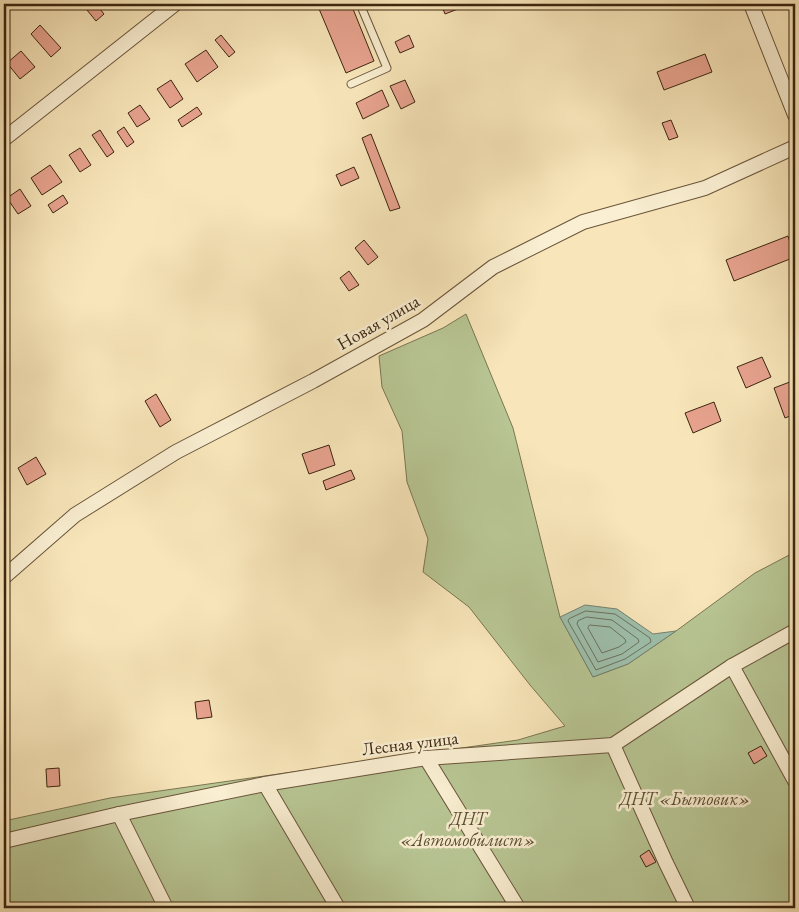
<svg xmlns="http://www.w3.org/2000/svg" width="799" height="912" viewBox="0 0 799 912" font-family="'EB Garamond',serif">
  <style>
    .green { fill: #b8c694; stroke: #7a7652 }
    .water { fill: #9ec0ad; stroke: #76826e }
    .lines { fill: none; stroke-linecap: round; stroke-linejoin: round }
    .shore { stroke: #6c725e; stroke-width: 1 }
    .building { fill: #e8a38f; stroke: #3b250f }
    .lane-casing { stroke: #6a553a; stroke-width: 9 }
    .street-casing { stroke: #6a553a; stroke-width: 16 }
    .lane { stroke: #faefd2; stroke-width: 7 }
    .street { stroke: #faefd2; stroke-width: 14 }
    .labels { text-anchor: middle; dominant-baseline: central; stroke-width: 5; stroke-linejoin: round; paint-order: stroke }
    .street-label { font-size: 18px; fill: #3b250f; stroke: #faefd2 }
    .park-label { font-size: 18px; font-style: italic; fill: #5a4d30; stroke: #faefd2 }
  </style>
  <rect width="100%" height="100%" fill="#f8e6ba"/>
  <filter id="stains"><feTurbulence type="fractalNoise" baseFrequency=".004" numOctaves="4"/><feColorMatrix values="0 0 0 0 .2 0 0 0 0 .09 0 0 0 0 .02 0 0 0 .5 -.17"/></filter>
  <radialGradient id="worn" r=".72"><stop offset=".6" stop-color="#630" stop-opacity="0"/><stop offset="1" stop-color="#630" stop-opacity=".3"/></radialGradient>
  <path class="green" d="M 466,314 L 513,428 L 560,617 L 593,677 L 628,664 L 676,631 L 755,573 L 795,552 L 795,908 L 4,908 L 4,821 L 110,798 L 518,740 L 565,726 L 530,685 L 469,607 L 423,572 L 428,539 L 407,482 L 402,431 L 382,387 L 379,356 L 443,328 Z"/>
  <path class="water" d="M 585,605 L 617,609 L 653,634 L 676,631 L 628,664 L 593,677 L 560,617 Z"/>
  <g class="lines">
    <g class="shore">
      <path d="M 586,611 L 615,614 L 650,638 L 651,642 L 625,659 L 596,670 L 568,621 L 569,619 Z"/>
      <path d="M 587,617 L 612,620 L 638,639 L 639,642 L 622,654 L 598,662 L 577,624 L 578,621 Z"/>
      <path d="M 590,625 L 610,627 L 625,639 L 626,642 L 619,647 L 602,653 L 588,628 Z"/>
    </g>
  </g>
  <g class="building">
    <path d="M 82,4 L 96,4 L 104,14 L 96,21 Z"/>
    <path d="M 317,4 L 351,4 L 374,61 L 346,73 Z"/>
    <path d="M 441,4 L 456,4 L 458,9 L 445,14 Z"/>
    <path d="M 40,25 L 61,48 L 51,57 L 31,34 Z"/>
    <path d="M 221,35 L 235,52 L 229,57 L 215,40 Z"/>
    <path d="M 409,35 L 414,47 L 400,53 L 395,42 Z"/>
    <path d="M 206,50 L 218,67 L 197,82 L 185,64 Z"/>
    <path d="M 21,51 L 35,67 L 20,79 L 7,63 Z"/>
    <path d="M 705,54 L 712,72 L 664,90 L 657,72 Z"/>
    <path d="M 171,80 L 183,99 L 170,108 L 157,89 Z"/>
    <path d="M 405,80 L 415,102 L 401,109 L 390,86 Z"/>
    <path d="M 382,90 L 389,106 L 363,119 L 356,103 Z"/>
    <path d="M 140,105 L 150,119 L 137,127 L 128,113 Z"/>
    <path d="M 197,107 L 202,114 L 182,127 L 178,120 Z"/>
    <path d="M 671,120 L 678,137 L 669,140 L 662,123 Z"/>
    <path d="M 124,127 L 134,142 L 127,147 L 117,132 Z"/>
    <path d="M 100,130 L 114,152 L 107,157 L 92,135 Z"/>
    <path d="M 371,134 L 400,208 L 390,211 L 362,138 Z"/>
    <path d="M 80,148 L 91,165 L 80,172 L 69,155 Z"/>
    <path d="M 50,165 L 62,182 L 42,195 L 31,178 Z"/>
    <path d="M 354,167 L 359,178 L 341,186 L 336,175 Z"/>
    <path d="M 20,189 L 31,206 L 18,214 L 7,198 Z"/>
    <path d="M 63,195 L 68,203 L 53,213 L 48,205 Z"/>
    <path d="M 788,236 L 795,257 L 734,281 L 726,260 Z"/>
    <path d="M 364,240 L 378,257 L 368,265 L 355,248 Z"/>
    <path d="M 349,271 L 359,285 L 349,291 L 340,278 Z"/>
    <path d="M 762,357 L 771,377 L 746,388 L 737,367 Z"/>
    <path d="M 795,380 L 795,414 L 785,418 L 774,388 Z"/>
    <path d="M 156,394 L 171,420 L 160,427 L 145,401 Z"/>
    <path d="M 714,402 L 721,421 L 693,433 L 685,413 Z"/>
    <path d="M 329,445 L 335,465 L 309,474 L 302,454 Z"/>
    <path d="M 36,457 L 46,474 L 27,485 L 18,468 Z"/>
    <path d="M 351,470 L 355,479 L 326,490 L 323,481 Z"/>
    <path d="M 209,700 L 212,717 L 197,719 L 195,702 Z"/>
    <path d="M 761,746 L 767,756 L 754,764 L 748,753 Z"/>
    <path d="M 59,768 L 60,786 L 47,787 L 46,769 Z"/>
    <path d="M 649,850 L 656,862 L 646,867 L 640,856 Z"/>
  </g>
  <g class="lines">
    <g class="lane-casing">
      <path id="lane" d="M 351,84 L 387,68 L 360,4"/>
    </g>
    <g class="street-casing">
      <g id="street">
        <path d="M 751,4 L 795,115"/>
        <path d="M 4,139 L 175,4"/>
        <path d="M 4,577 L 75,515 L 176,452 L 313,381 L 423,320 L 493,267 L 583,222 L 705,188 L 795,147"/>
        <path d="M 732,666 L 795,781"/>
        <path d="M 613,745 L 666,863 L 688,908"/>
        <path d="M 426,758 L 518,908"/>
        <path d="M 265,784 L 338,908"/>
        <path d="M 119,814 L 166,908"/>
        <path d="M 4,841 L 119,814 L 265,784 L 426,758 L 613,745 L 732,666 L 795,631"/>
      </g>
    </g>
    <use href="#lane" class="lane"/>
    <use href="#street" class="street"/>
  </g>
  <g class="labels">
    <g class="street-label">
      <text transform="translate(378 322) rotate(-30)">Новая улица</text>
      <text transform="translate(410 743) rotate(-7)">Лесная улица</text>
    </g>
    <g class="park-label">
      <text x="685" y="798">ДНТ «Бытовик»</text>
      <text x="468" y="818">ДНТ<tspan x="468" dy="21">«Автомобилист»</tspan></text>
    </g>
  </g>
  <rect width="799" height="912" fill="none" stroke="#f8e6ba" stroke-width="20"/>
  <rect x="5" y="5" width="789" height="902" fill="none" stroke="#3b250f" stroke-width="2.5"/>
  <rect x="10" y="10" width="779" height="892" fill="none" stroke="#3b250f"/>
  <rect width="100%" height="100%" filter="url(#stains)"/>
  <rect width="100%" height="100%" fill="url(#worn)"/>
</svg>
